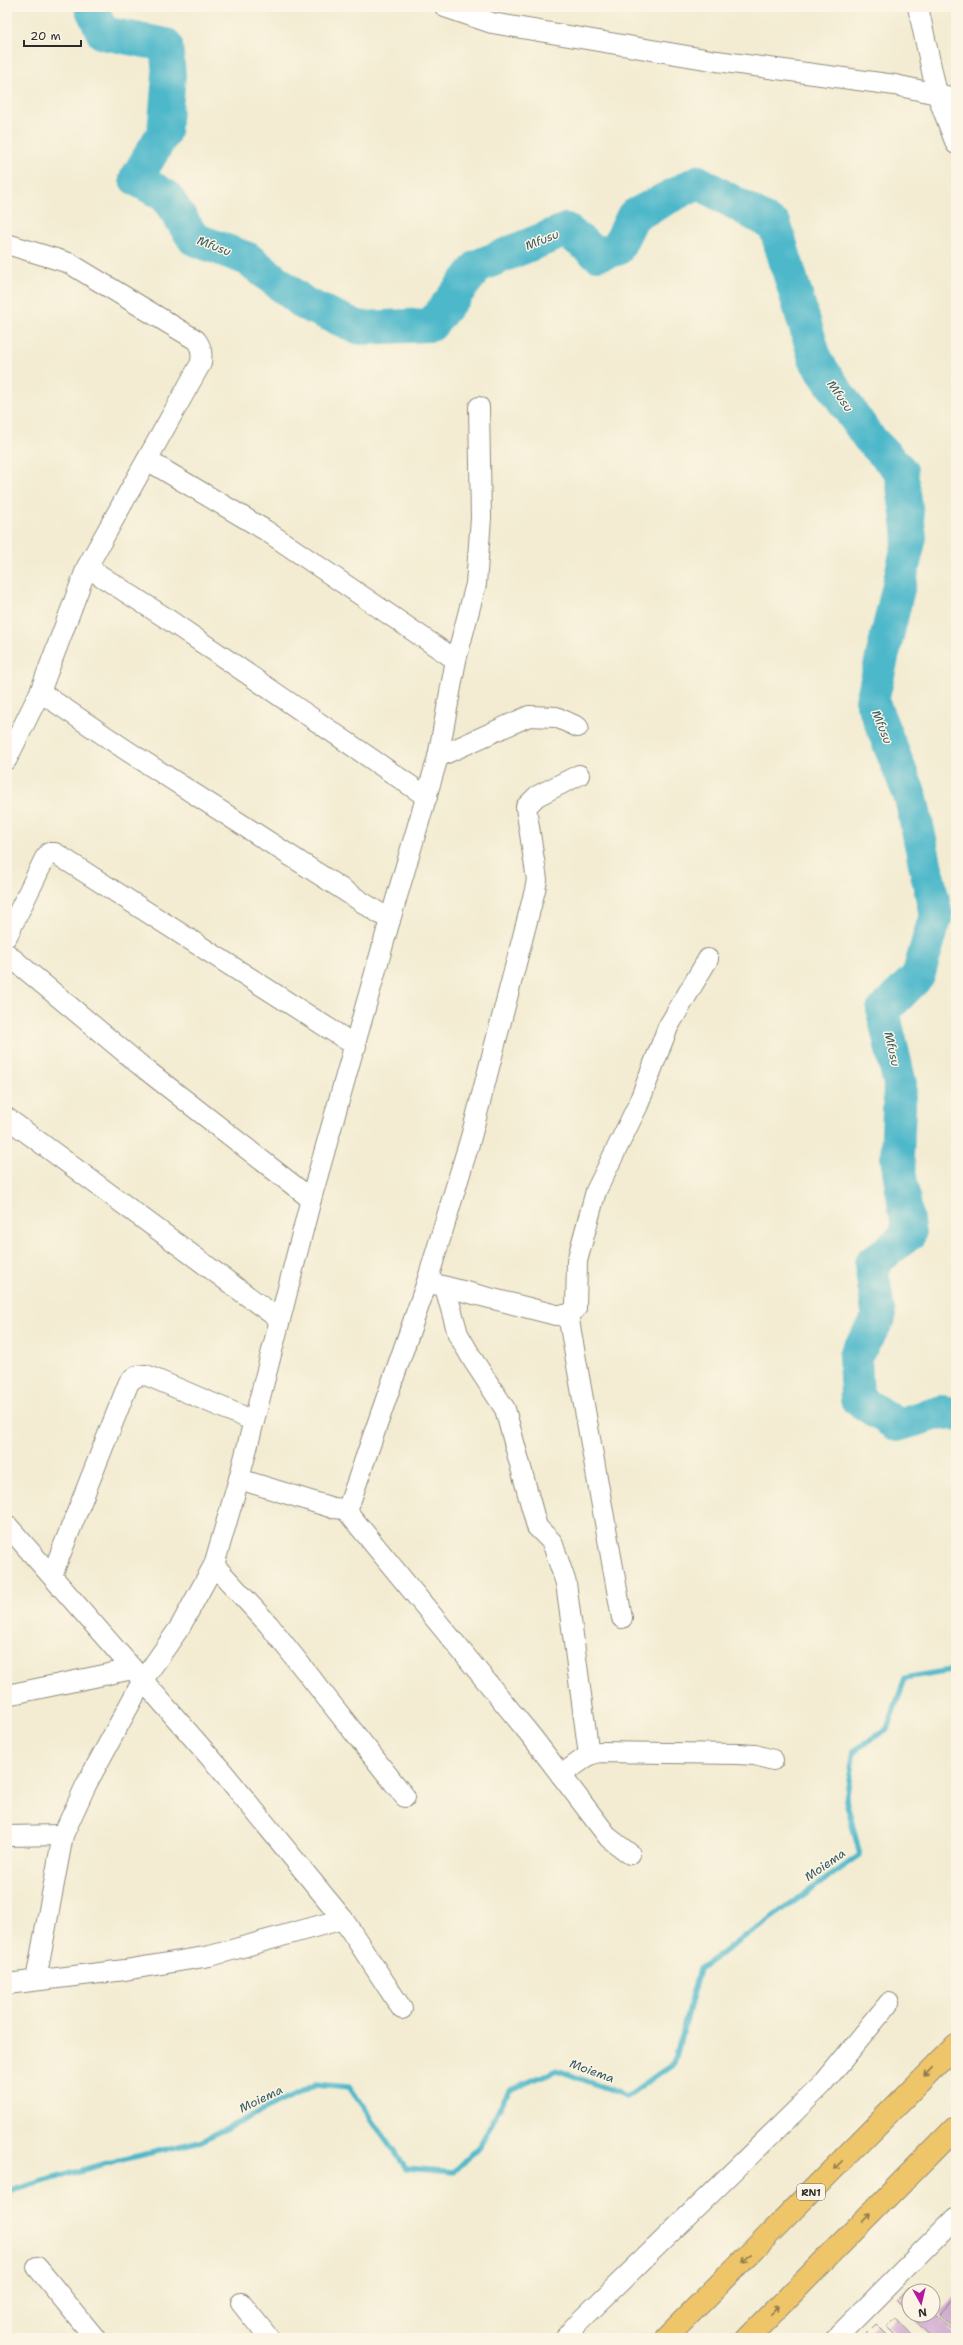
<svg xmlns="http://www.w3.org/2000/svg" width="963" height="2345" viewBox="0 0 963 2345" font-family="'Shantell Sans',sans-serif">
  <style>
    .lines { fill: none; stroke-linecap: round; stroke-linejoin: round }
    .stream { stroke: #4db8ca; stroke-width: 5.5 }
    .river { stroke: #4db8ca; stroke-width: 34 }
    .building { fill: #c89cce }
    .minor-casing { stroke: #8f8c7e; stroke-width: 22 }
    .highway-casing { stroke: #8f8c7e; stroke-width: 24 }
    .minor { stroke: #fff; stroke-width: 20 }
    .highway { stroke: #eec569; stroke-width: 22 }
    .oneway { stroke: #8c784a }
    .labels { text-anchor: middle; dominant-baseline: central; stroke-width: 3; stroke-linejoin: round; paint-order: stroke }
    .shield { fill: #fcf5e5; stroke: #6a6863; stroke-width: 1 }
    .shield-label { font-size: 10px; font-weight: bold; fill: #2b2b2b }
    .water-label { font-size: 12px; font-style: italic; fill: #375c63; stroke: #fcf5e5 }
  </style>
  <rect width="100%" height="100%" fill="#fcf5e5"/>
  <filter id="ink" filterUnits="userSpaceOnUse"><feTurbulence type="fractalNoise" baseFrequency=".025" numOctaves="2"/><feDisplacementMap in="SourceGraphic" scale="8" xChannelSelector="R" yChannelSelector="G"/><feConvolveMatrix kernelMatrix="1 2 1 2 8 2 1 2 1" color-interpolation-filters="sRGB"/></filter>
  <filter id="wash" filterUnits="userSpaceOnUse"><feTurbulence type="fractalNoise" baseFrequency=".012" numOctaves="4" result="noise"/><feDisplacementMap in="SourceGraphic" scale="16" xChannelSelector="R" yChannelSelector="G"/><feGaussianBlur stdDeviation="0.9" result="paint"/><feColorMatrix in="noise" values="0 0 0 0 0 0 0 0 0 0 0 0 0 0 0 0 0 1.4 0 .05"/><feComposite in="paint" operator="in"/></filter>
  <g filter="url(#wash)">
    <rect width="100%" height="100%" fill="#f3ecd2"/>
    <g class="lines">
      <path class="stream" d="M 7,2192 L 100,2165 L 201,2141 L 316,2084 L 349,2087 L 406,2168 L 454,2172 L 480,2146 L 509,2090 L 557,2070 L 627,2096 L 674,2063 L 699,1969 L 860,1855 L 846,1800 L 854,1751 L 887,1729 L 905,1678 L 956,1669"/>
      <path class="river" d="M 91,7 L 103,33 L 166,45 L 169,75 L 164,132 L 136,179 L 166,196 L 194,239 L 248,259 L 305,304 L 360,328 L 431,325 L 478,266 L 566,230 L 597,254 L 617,249 L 633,216 L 698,182 L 775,226 L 816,361 L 868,437 L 901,471 L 910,537 L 872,701 L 911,798 L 936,915 L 918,976 L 883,1011 L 900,1084 L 897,1157 L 909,1234 L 871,1264 L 879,1318 L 855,1356 L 857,1399 L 897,1425 L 942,1412 L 956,1414"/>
    </g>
    <g id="blocks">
      <g class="building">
        <path d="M 909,2288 L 912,2291 L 909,2291 L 909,2311 L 897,2299 Z"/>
        <path d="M 956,2296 L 956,2332 L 939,2315 Z"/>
        <path d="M 933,2312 L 956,2336 L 955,2338 L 932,2338 L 911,2316 L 933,2315 Z"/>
        <path d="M 896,2318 L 912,2335 L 909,2338 L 899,2338 L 887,2326 Z"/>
        <path d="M 876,2324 L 890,2338 L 862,2338 Z"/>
      </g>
    </g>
  </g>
  <g filter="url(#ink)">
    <use href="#blocks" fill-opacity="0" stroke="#8f8c7e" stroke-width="1"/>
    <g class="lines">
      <g class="minor-casing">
        <g id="minor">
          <path d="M 445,7 L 492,23 L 717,61 L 895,85 L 956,98"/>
          <path d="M 918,7 L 937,94 L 956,144"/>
          <path d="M 7,244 L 69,263 L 196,340 C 202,348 202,354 201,363 L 87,567 L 40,692 L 7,759"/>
          <path d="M 147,460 L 265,530 L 456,660"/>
          <path d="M 87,567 L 163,616 L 427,797"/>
          <path d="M 40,692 L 126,750 L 390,920"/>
          <path d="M 438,757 L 529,716 L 556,717 L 578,727"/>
          <path d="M 7,936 L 45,858 L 49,853 L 55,853 L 356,1046"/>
          <path d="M 7,954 L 140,1065 L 311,1199"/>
          <path d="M 7,1118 L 280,1320"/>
          <path d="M 427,1282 L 556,1315 L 568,1315 L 576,1308 L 577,1261 L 596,1191 L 638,1105 L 668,1027 L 708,959"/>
          <path d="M 445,1287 L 458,1334 L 473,1360 L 505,1409 L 537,1527 L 552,1542 L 566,1583 L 589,1755"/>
          <path d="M 568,1315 L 622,1618"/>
          <path d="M 239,1479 L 333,1508 L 345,1509 L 349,1505 L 427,1282 L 471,1137 L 535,890 L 537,880 L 526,807 L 537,796 L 579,775"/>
          <path d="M 345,1509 L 532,1737 L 609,1838 L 630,1854"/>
          <path d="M 7,1525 L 222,1771 L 343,1919 L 402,2009"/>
          <path d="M 214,1565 L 269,1625 L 405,1797"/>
          <path d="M 52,1575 L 129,1382 L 137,1376 L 146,1375 L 254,1421"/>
          <path d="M 7,1695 L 133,1669"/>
          <path d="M 561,1775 L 589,1755 L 600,1752 L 738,1754 L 755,1755 L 773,1760"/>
          <path d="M 7,1836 L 63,1835"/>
          <path d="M 36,1980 L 63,1835 L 86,1785 L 143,1680 L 180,1627 L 214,1565 L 239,1479 L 311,1199 L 390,920 L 438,757 L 456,660 L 476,584 L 481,518 L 479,407"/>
          <path d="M 7,1984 L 125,1970 L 210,1956 L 343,1919"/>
          <path d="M 37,2267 L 95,2338"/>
          <path d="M 241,2303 L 269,2338"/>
          <path d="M 565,2338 L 576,2325 L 822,2085 L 889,2003"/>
          <path d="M 836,2338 L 956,2217"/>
        </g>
      </g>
      <g class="highway-casing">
        <g id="highway">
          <path d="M 666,2338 L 956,2045"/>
          <path d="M 748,2338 L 956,2127"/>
        </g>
      </g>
      <use href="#minor" class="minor"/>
      <use href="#highway" class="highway"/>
    </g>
    <defs><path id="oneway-shaft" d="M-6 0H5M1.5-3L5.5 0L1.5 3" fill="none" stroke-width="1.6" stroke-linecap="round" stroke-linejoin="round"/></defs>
    <g class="oneway">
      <use href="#oneway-shaft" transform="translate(929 2072) rotate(134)"/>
      <use href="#oneway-shaft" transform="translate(838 2165) rotate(135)"/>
      <use href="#oneway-shaft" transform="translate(866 2218) rotate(-45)"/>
      <use href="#oneway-shaft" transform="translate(746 2258) rotate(135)"/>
      <use href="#oneway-shaft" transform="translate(775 2310) rotate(-45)"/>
    </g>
  </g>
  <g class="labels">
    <rect class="shield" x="797" y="2184" width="28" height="16" rx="3"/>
    <g class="shield-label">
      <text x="811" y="2192">RN1</text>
    </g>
    <g class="water-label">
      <text transform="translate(542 240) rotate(-22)">Mfusu</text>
      <text transform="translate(214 246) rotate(21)">Mfusu</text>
      <text transform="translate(840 396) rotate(56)">Mfusu</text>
      <text transform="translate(882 727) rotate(68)">Mfusu</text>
      <text transform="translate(892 1049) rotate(77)">Mfusu</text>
      <text transform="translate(825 1865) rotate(-35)">Moiema</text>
      <text transform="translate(592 2071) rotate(20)">Moiema</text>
      <text transform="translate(261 2099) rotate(-26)">Moiema</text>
    </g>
  </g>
  <rect width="963" height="2345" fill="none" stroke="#fcf5e5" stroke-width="24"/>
  <g transform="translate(921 2303) rotate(172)"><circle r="19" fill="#fcf5e5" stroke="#a8a49b"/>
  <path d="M0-3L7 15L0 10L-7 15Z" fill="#b5179e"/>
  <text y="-6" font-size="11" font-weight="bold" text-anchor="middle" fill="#2b2b2b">N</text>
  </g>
  <path d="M24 40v6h57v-6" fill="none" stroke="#2b2b2b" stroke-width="2"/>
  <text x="30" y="40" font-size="12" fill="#2b2b2b" stroke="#fcf5e5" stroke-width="3" paint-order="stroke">20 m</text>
</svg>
